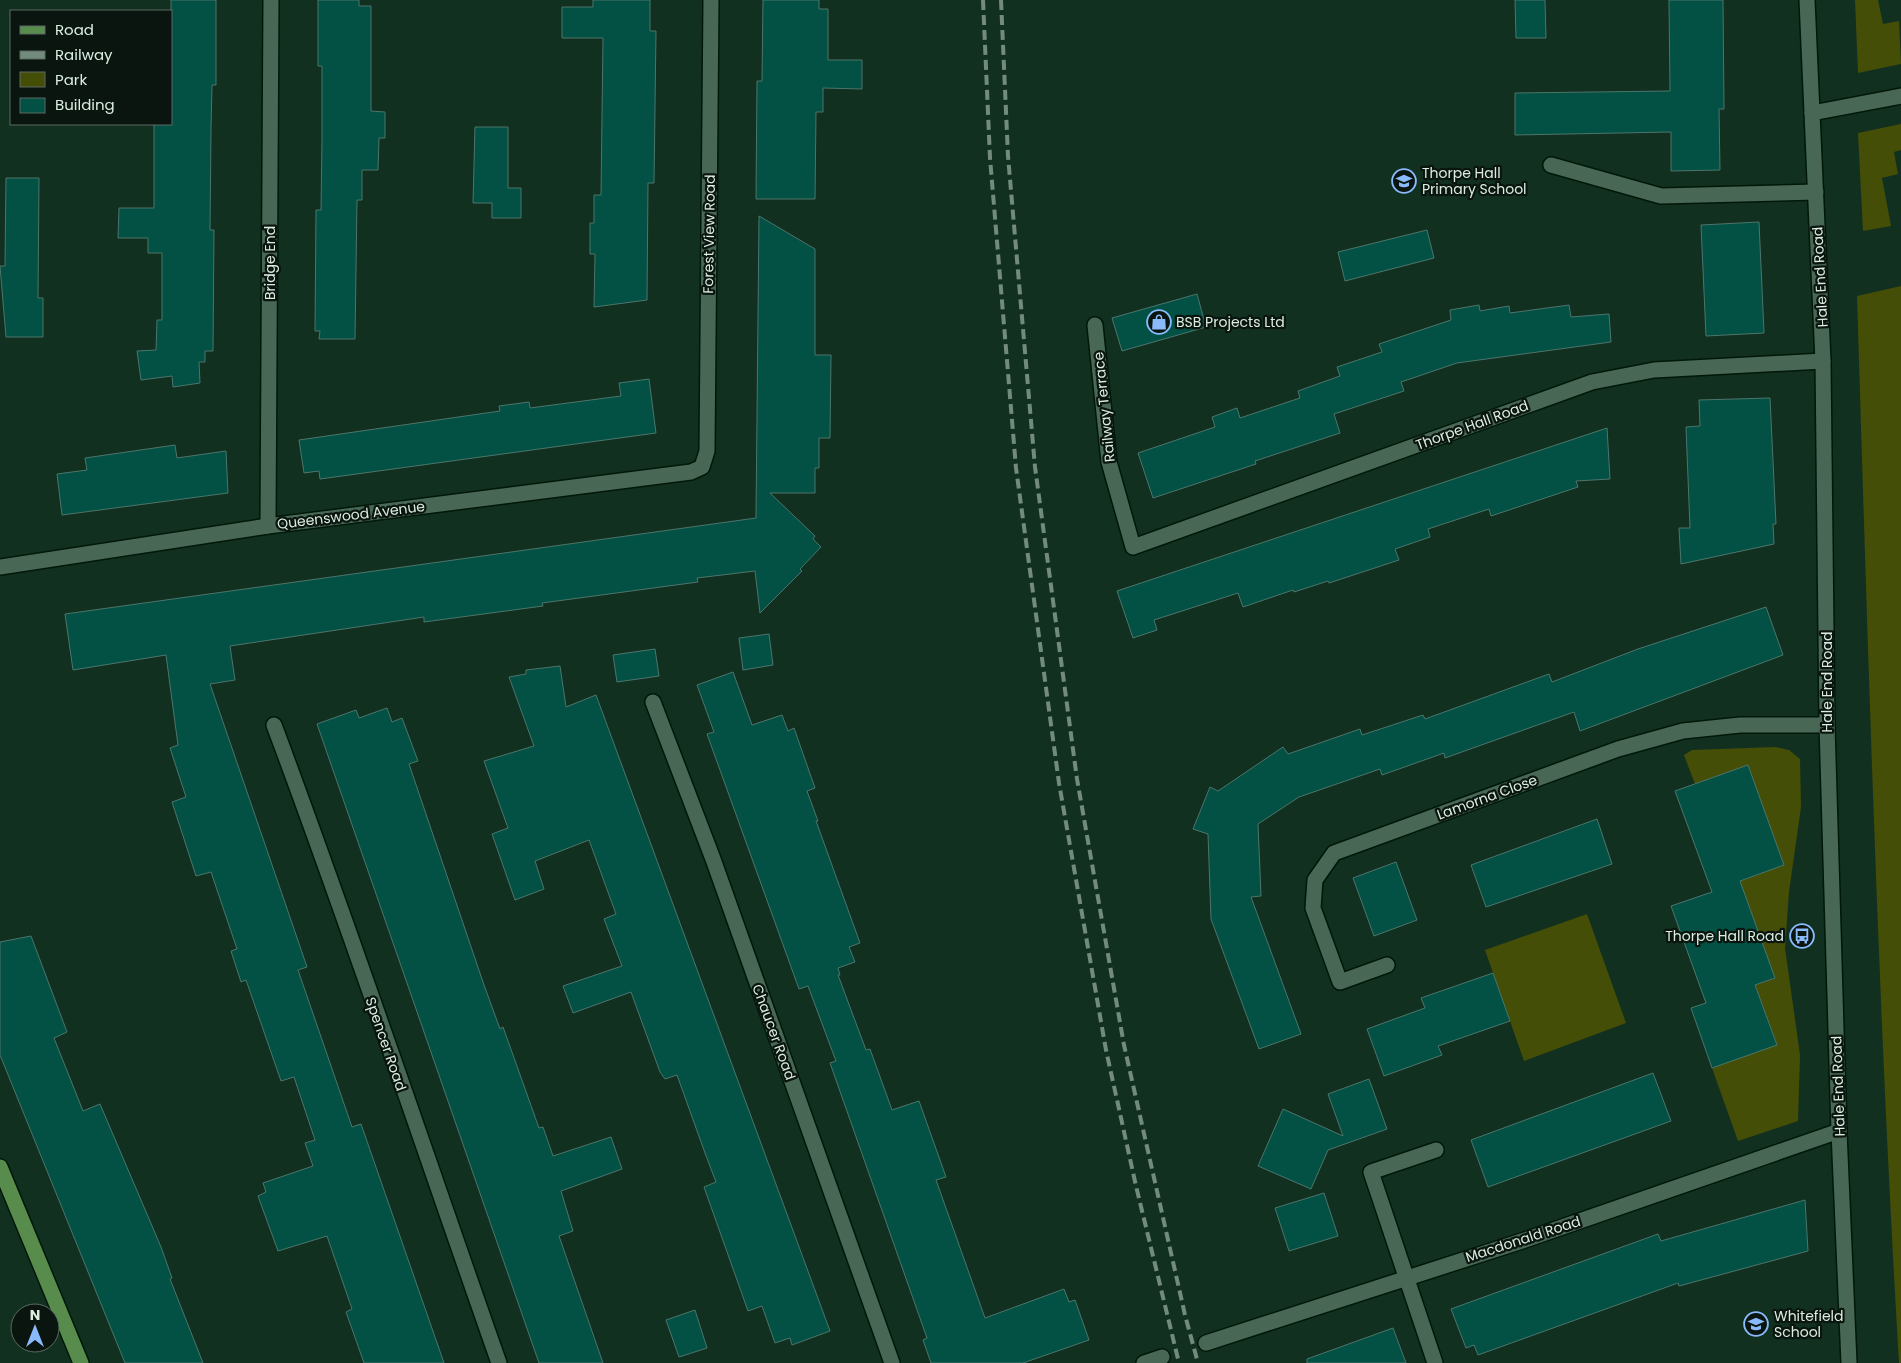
<svg xmlns="http://www.w3.org/2000/svg" width="1901" height="1363" viewBox="0 0 1901 1363" font-family="Poppins,sans-serif">
  <style>
    .green { fill: #454e07 }
    .building { fill: #025144; stroke: #4d756b }
    .lines { fill: none; stroke-linecap: round; stroke-linejoin: round }
    .minor-casing { stroke: #001809; stroke-width: 18 }
    .major-casing { stroke: #001809; stroke-width: 18 }
    .minor { stroke: #486754; stroke-width: 15 }
    .major { stroke: #588c4c; stroke-width: 15 }
    .rail { stroke: #738b7d; stroke-width: 4; stroke-dasharray: 10 5; stroke-linecap: butt }
    .labels { text-anchor: middle; dominant-baseline: central; stroke-width: 4.5; stroke-linejoin: round; paint-order: stroke }
    .poi-label { font-size: 14px; fill: #dbede1; stroke: #09150e; text-anchor: start }
    .street-label { font-size: 14px; fill: #dbede1; stroke: #09150e }
  </style>
  <rect width="100%" height="100%" fill="#123020"/>
  <g class="green">
    <path d="M 1855,0 L 1878,0 L 1883,24 L 1899,21 L 1901,64 L 1858,73 Z"/>
    <path d="M 1901,124 L 1901,150 L 1894,152 L 1898,174 L 1882,178 L 1891,226 L 1863,231 L 1858,133 Z"/>
    <path d="M 1901,286 L 1901,1363 L 1899,1363 C 1878,1007 1868,652 1857,296 Z"/>
    <path d="M 1776,747 L 1789,750 L 1800,759 L 1801,807 L 1789,892 L 1785,948 L 1800,1055 L 1798,1121 L 1738,1141 L 1712,1068 L 1777,1044 L 1755,985 L 1775,978 L 1740,881 L 1784,865 L 1748,765 L 1695,784 L 1684,755 L 1692,750 Z"/>
    <path d="M 1587,914 L 1626,1023 L 1524,1061 L 1485,950 Z"/>
  </g>
  <g class="building">
    <path d="M 171,0 L 216,0 L 216,85 L 212,85 L 211,128 L 210,230 L 214,230 L 213,351 L 205,351 L 205,362 L 199,362 L 200,383 L 173,387 L 172,376 L 141,380 L 137,351 L 156,350 L 157,320 L 162,320 L 162,253 L 148,253 L 148,238 L 118,238 L 119,208 L 154,208 L 154,124 L 171,124 Z"/>
    <path d="M 318,0 L 359,0 L 359,6 L 371,6 L 371,111 L 385,112 L 385,138 L 379,138 L 378,170 L 362,170 L 362,200 L 357,200 L 355,339 L 319,339 L 320,331 L 315,331 L 316,210 L 321,210 L 322,140 L 322,66 L 318,66 Z"/>
    <path d="M 593,0 L 650,0 L 650,31 L 656,31 L 654,183 L 648,183 L 647,300 L 594,307 L 595,254 L 590,254 L 590,223 L 594,223 L 594,195 L 601,195 L 603,38 L 562,38 L 562,7 L 593,7 Z"/>
    <path d="M 763,0 L 819,0 L 819,9 L 828,9 L 828,60 L 862,60 L 862,89 L 823,88 L 823,112 L 816,112 L 815,199 L 756,199 L 757,81 L 762,81 Z"/>
    <path d="M 1515,0 L 1545,0 L 1546,38 L 1516,38 Z"/>
    <path d="M 1669,0 L 1723,0 L 1724,109 L 1719,109 L 1720,170 L 1671,171 L 1671,132 L 1515,135 L 1515,93 L 1670,91 Z"/>
    <path d="M 475,127 L 508,127 L 508,188 L 521,188 L 521,218 L 492,218 L 492,203 L 473,203 Z"/>
    <path d="M 6,178 L 39,178 L 38,298 L 43,298 L 43,337 L 6,337 L 0,266 L 5,266 Z"/>
    <path d="M 759,216 L 815,249 L 815,355 L 831,355 L 830,438 L 819,438 L 819,468 L 815,468 L 815,493 L 770,493 L 815,536 L 813,539 L 821,547 L 800,569 L 802,571 L 760,613 L 755,571 L 697,578 L 698,582 L 542,603 L 543,606 L 424,622 L 424,617 L 230,646 L 235,680 L 210,684 L 307,967 L 298,970 L 352,1127 L 361,1124 L 444,1363 L 364,1363 L 346,1312 L 352,1309 L 327,1236 L 278,1251 L 258,1196 L 266,1192 L 263,1183 L 313,1166 L 305,1143 L 315,1140 L 294,1077 L 281,1081 L 246,980 L 241,982 L 231,951 L 237,949 L 211,872 L 196,876 L 172,802 L 186,797 L 170,748 L 178,745 L 166,655 L 73,670 L 65,614 L 756,518 Z"/>
    <path d="M 1759,222 L 1764,333 L 1706,336 L 1701,225 Z"/>
    <path d="M 1427,230 L 1434,258 L 1345,281 L 1338,252 Z"/>
    <path d="M 1197,294 L 1206,327 L 1122,351 L 1112,318 Z"/>
    <path d="M 1479,305 L 1480,311 L 1509,306 L 1510,313 L 1569,305 L 1571,317 L 1609,314 L 1611,342 L 1457,363 L 1401,382 L 1404,391 L 1334,414 L 1340,433 L 1255,461 L 1256,464 L 1153,498 L 1138,453 L 1215,427 L 1212,417 L 1237,408 L 1240,418 L 1300,398 L 1298,391 L 1340,376 L 1337,367 L 1382,352 L 1379,344 L 1451,320 L 1450,310 Z"/>
    <path d="M 649,379 L 656,433 L 320,479 L 319,471 L 304,473 L 299,440 L 500,411 L 499,406 L 529,402 L 530,408 L 621,396 L 619,383 Z"/>
    <path d="M 1770,398 L 1776,524 L 1773,524 L 1774,544 L 1681,564 L 1679,528 L 1690,528 L 1686,427 L 1700,426 L 1699,400 Z"/>
    <path d="M 1607,428 L 1610,479 L 1576,481 L 1578,487 L 1491,516 L 1489,509 L 1428,529 L 1430,537 L 1395,549 L 1399,560 L 1329,583 L 1328,581 L 1294,592 L 1293,590 L 1243,607 L 1238,593 L 1154,620 L 1157,630 L 1133,638 L 1117,591 Z"/>
    <path d="M 175,445 L 177,458 L 226,451 L 228,493 L 62,515 L 57,474 L 87,470 L 85,458 Z"/>
    <path d="M 1766,607 L 1783,655 L 1580,731 L 1574,712 L 1445,758 L 1444,753 L 1382,775 L 1380,769 L 1299,797 L 1258,824 L 1261,896 L 1251,897 L 1301,1034 L 1259,1049 L 1211,919 L 1208,834 L 1193,829 L 1210,787 L 1218,791 L 1283,747 L 1288,754 L 1360,729 L 1362,735 L 1423,715 L 1425,719 L 1549,674 L 1552,682 L 1638,649 Z"/>
    <path d="M 769,634 L 773,665 L 743,670 L 739,638 Z"/>
    <path d="M 655,649 L 659,676 L 617,682 L 613,655 Z"/>
    <path d="M 560,666 L 566,707 L 596,695 L 830,1331 L 792,1345 L 790,1338 L 775,1343 L 762,1306 L 748,1311 L 704,1187 L 716,1182 L 705,1153 L 677,1075 L 665,1079 L 660,1072 L 631,992 L 573,1013 L 563,986 L 622,966 L 604,919 L 616,914 L 589,840 L 535,861 L 544,889 L 515,900 L 492,834 L 508,828 L 484,761 L 534,746 L 509,677 L 526,674 L 526,670 Z"/>
    <path d="M 733,672 L 752,725 L 782,715 L 788,731 L 794,728 L 815,788 L 807,791 L 818,821 L 816,821 L 860,943 L 849,947 L 855,962 L 838,968 L 840,975 L 838,975 L 866,1050 L 870,1049 L 892,1110 L 919,1101 L 946,1177 L 936,1180 L 985,1318 L 1064,1289 L 1069,1302 L 1075,1300 L 1089,1340 L 1023,1363 L 931,1363 L 923,1340 L 927,1338 L 830,1063 L 836,1061 L 808,986 L 799,989 L 707,734 L 714,732 L 697,685 Z"/>
    <path d="M 387,708 L 392,722 L 402,718 L 418,761 L 409,764 L 484,985 L 500,1029 L 503,1027 L 539,1128 L 543,1127 L 553,1156 L 611,1137 L 622,1169 L 561,1191 L 573,1231 L 559,1236 L 603,1363 L 539,1363 L 317,724 L 356,710 L 359,718 Z"/>
    <path d="M 1748,765 L 1784,865 L 1740,881 L 1775,978 L 1755,985 L 1777,1045 L 1712,1068 L 1691,1008 L 1706,1003 L 1671,906 L 1712,892 L 1675,791 Z"/>
    <path d="M 1597,819 L 1612,864 L 1486,907 L 1471,865 Z"/>
    <path d="M 1396,862 L 1417,920 L 1374,936 L 1353,878 Z"/>
    <path d="M 31,936 L 67,1032 L 54,1038 L 83,1111 L 100,1104 L 161,1247 L 172,1278 L 170,1279 L 203,1363 L 125,1363 L 0,1055 L 0,942 Z"/>
    <path d="M 1493,973 L 1510,1021 L 1438,1046 L 1442,1055 L 1384,1076 L 1367,1029 L 1425,1008 L 1421,998 Z"/>
    <path d="M 1653,1073 L 1671,1121 L 1488,1187 L 1471,1140 Z"/>
    <path d="M 1369,1079 L 1387,1129 L 1328,1150 L 1311,1189 L 1258,1166 L 1283,1109 L 1343,1136 L 1328,1094 Z"/>
    <path d="M 1324,1193 L 1338,1236 L 1289,1251 L 1275,1208 Z"/>
    <path d="M 1805,1200 L 1808,1251 L 1679,1286 L 1678,1283 L 1478,1355 L 1474,1345 L 1466,1348 L 1451,1309 L 1658,1234 L 1661,1241 Z"/>
    <path d="M 695,1310 L 707,1348 L 679,1357 L 666,1320 Z"/>
    <path d="M 1393,1328 L 1406,1363 L 1307,1363 L 1307,1359 Z"/>
  </g>
  <g class="lines">
    <g class="minor-casing">
      <g id="minor">
        <path d="M 1807,0 L 1823,361 L 1827,725 L 1839,1131 L 1849,1363"/>
        <path d="M 1812,113 L 1901,96"/>
        <path d="M 1551,165 L 1661,196 L 1816,192"/>
        <path d="M 1095,325 L 1109,462 L 1133,547 L 1592,382 L 1654,370 L 1823,361"/>
        <path d="M 268,526 L 271,0"/>
        <path d="M 0,567 L 268,526 L 691,472 L 702,467 L 707,451 L 711,0"/>
        <path d="M 653,702 L 713,859 L 892,1363"/>
        <path d="M 274,725 C 353,936 424,1150 499,1363"/>
        <path d="M 1387,965 L 1340,982 L 1313,908 L 1315,880 L 1334,853 L 1618,749 L 1683,731 L 1740,725 L 1827,725"/>
        <path d="M 1206,1343 L 1522,1241 L 1839,1131"/>
        <path d="M 1144,1363 L 1162,1357"/>
        <path d="M 1435,1363 L 1371,1172 L 1436,1150"/>
      </g>
    </g>
    <g class="major-casing">
      <path id="major" d="M 0,1167 L 81,1363"/>
    </g>
    <use href="#minor" class="minor"/>
    <use href="#major" class="major"/>
    <g class="rail">
      <path d="M 983,0 L 990,158 L 1016,468 L 1059,783 L 1106,1050 L 1136,1186 L 1179,1363"/>
      <path d="M 1001,0 L 1008,156 L 1035,467 L 1077,779 L 1124,1045 L 1185,1315 L 1198,1363"/>
    </g>
  </g>
  <defs>
    <g id="school-ring" transform="scale(1.25)"><circle r="9.5" fill="#09150e" stroke="#89bafc" stroke-width="1.5"/><path d="M0-5L7-2L0 1L-7-2ZM-4 1L0 2.5L4 1V4Q0 6-4 4Z" fill="#89bafc"/></g>
    <g id="shop-ring" transform="scale(1.25)"><circle r="9.5" fill="#09150e" stroke="#89bafc" stroke-width="1.5"/><path d="M-5-2.5h2.3a2.7 3.5 0 0 1 5.4 0H5L5.5 6h-11ZM-1.5-2.5h3a1.5 2.3 0 0 0-3 0Z" fill="#89bafc"/></g>
    <g id="bus-ring" transform="scale(1.25)"><circle r="9.5" fill="#09150e" stroke="#89bafc" stroke-width="1.5"/><path d="M-5-6H5V4H4V6H2V4H-2V6H-4V4H-5ZM-3.5-4V0h7V-4ZM-3.5 1.2v1.5H-2V1.2ZM2 1.2v1.5H3.5V1.2Z" fill="#89bafc"/></g>
  </defs>
  <g fill-rule="evenodd">
    <use href="#school-ring" x="1404" y="181"/>
    <use href="#shop-ring" x="1159" y="322"/>
    <use href="#bus-ring" x="1802" y="936"/>
    <use href="#school-ring" x="1756" y="1324"/>
  </g>
  <g class="labels">
    <g class="poi-label">
      <text x="1422" y="173">Thorpe Hall<tspan x="1422" dy="16">Primary School</tspan></text>
      <text x="1176" y="322">BSB Projects Ltd</text>
      <text x="1784" y="936" text-anchor="end">Thorpe Hall Road</text>
      <text x="1774" y="1316">Whitefield<tspan x="1774" dy="16">School</tspan></text>
    </g>
    <g class="street-label">
      <text transform="translate(709 234) rotate(-89)">Forest View Road</text>
      <text transform="translate(270 263) rotate(-90)">Bridge End</text>
      <text transform="translate(1820 277) rotate(-93)">Hale End Road</text>
      <text transform="translate(1104 407) rotate(-96)">Railway Terrace</text>
      <text transform="translate(1472 425) rotate(-20)">Thorpe Hall Road</text>
      <text transform="translate(351 515) rotate(-7)">Queenswood Avenue</text>
      <text transform="translate(1827 682) rotate(-90)">Hale End Road</text>
      <text transform="translate(1487 797) rotate(-20)">Lamorna Close</text>
      <text transform="translate(774 1032) rotate(70)">Chaucer Road</text>
      <text transform="translate(386 1044) rotate(71)">Spencer Road</text>
      <text transform="translate(1838 1086) rotate(-92)">Hale End Road</text>
      <text transform="translate(1523 1239) rotate(-18)">Macdonald Road</text>
    </g>
  </g>
  <rect x="10" y="10" width="162" height="115" fill="#09150e" stroke="#5d6b62"/>
  <rect x="20" y="26" width="25" height="8" fill="#588c4c" stroke="#5d6b62"/>
  <text x="55" y="35" font-size="15" fill="#dbede1">Road</text>
  <rect x="20" y="51" width="25" height="8" fill="#738b7d" stroke="#5d6b62"/>
  <text x="55" y="60" font-size="15" fill="#dbede1">Railway</text>
  <rect x="20" y="72" width="25" height="15" fill="#454e07" stroke="#5d6b62"/>
  <text x="55" y="85" font-size="15" fill="#dbede1">Park</text>
  <rect x="20" y="98" width="25" height="15" fill="#025144" stroke="#5d6b62"/>
  <text x="55" y="110" font-size="15" fill="#dbede1">Building</text>
  <g transform="translate(35 1328)"><circle r="24" fill="#09150e" stroke="#5d6b62"/>
  <path d="M0-4L9 19L0 12L-9 19Z" fill="#89bafc"/>
  <text y="-8" font-size="14" font-weight="bold" text-anchor="middle" fill="#dbede1">N</text>
  </g>
</svg>
